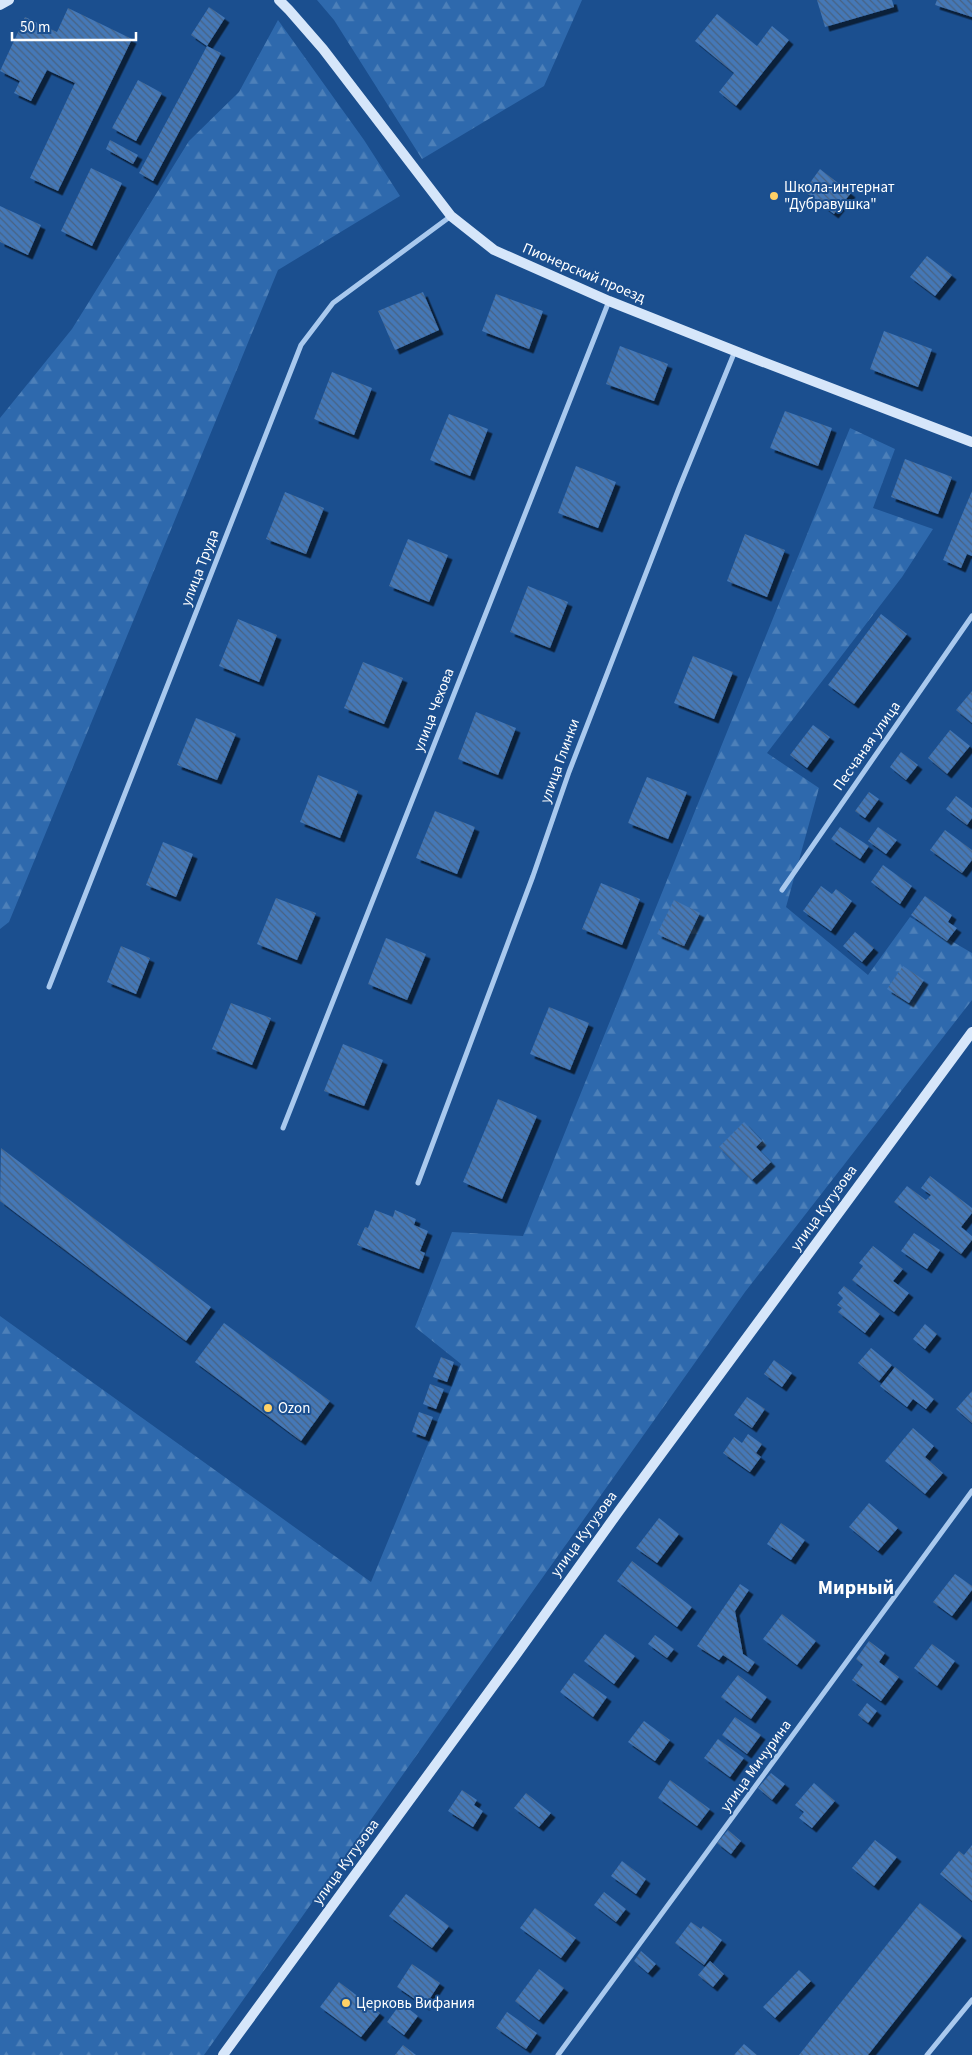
<svg xmlns="http://www.w3.org/2000/svg" width="972" height="2055" viewBox="0 0 972 2055" font-family="'Source Sans 3',sans-serif">
  <style>
    .forest { fill: url(#forest-firs) }
    .building { fill: url(#building-back-hatch); filter: url(#shadow) }
    .lines { fill: none; stroke-linecap: round; stroke-linejoin: round }
    .street { stroke: #a9c9ee; stroke-width: 5 }
    .secondary { stroke: #d6e6fa; stroke-width: 10 }
    .poi-dot { fill: #ffd166; stroke: #1b4f8f; stroke-width: 2 }
    .labels { text-anchor: middle; dominant-baseline: central; stroke-width: 4; stroke-linejoin: round; paint-order: stroke }
    .poi-label { font-size: 15px; fill: #fff; stroke: #1b4f8f; text-anchor: start }
    .street-label { font-size: 15px; fill: #fff; stroke: #1b4f8f }
    .district-label { font-size: 20px; font-weight: bold; fill: #fff; stroke: #1b4f8f }
  </style>
  <defs>
    <pattern id="forest-firs" width="22" height="20" patternUnits="userSpaceOnUse" patternTransform="scale(1.25)"><rect width="22" height="20" fill="#2e69ad"/><path d="M5 1l3.5 6h-7zM16 11l3.5 6h-7z" fill="#4d80b9"/></pattern>
    <pattern id="building-back-hatch" width="6" height="6" patternUnits="userSpaceOnUse" patternTransform="scale(1.25)"><rect width="6" height="6" fill="#4478b7"/><path d="M-1 5l2 2M0 0l6 6M5-1l2 2" fill="none" stroke="#486282"/></pattern>
    <filter id="shadow"><feDropShadow dx="4.5" dy="4.5" stdDeviation="0" flood-color="#0009"/></filter>
  </defs>
  <rect width="100%" height="100%" fill="#1b4f8f"/>
  <g class="forest">
    <path d="M 317,0 L 582,0 L 544,86 L 422,159 L 334,20 Z"/>
    <path d="M 278,20 L 364,140 L 400,196 L 278,270 L 9,922 L 0,929 L 0,418 L 72,329 L 189,141 L 239,92 Z"/>
    <path d="M 850,428 L 895,449 L 873,508 L 933,529 L 902,577 L 767,753 L 819,788 L 786,907 L 868,975 L 910,917 L 972,953 L 972,1000 L 745,1292 L 204,2055 L 0,2055 L 0,1316 L 371,1582 L 461,1364 L 415,1327 L 452,1232 L 523,1236 Z"/>
  </g>
  <g class="building">
    <path d="M 817,0 L 892,0 L 894,7 L 825,27 Z"/>
    <path d="M 937,0 L 972,0 L 972,17 L 935,5 Z"/>
    <path d="M 209,7 L 225,18 L 207,46 L 221,53 L 153,181 L 139,173 L 207,46 L 191,35 Z"/>
    <path d="M 68,8 L 132,39 L 58,191 L 30,178 L 75,83 L 47,70 L 31,101 L 14,93 L 20,81 L 0,71 L 25,17 L 57,32 Z"/>
    <path d="M 717,14 L 757,46 L 772,26 L 789,40 L 736,106 L 719,92 L 734,73 L 695,41 Z"/>
    <path d="M 138,80 L 162,93 L 136,141 L 112,128 Z"/>
    <path d="M 110,140 L 138,155 L 133,164 L 106,149 Z"/>
    <path d="M 91,168 L 122,183 L 92,246 L 61,231 Z"/>
    <path d="M 820,169 L 851,193 L 834,214 L 804,191 Z"/>
    <path d="M 0,206 L 41,225 L 28,255 L 0,242 Z"/>
    <path d="M 927,256 L 952,275 L 935,296 L 910,277 Z"/>
    <path d="M 423,292 L 439,330 L 395,350 L 378,311 Z"/>
    <path d="M 496,294 L 543,311 L 529,349 L 482,331 Z"/>
    <path d="M 884,331 L 932,349 L 918,387 L 870,369 Z"/>
    <path d="M 620,346 L 668,364 L 654,401 L 606,384 Z"/>
    <path d="M 332,372 L 372,388 L 354,435 L 314,419 Z"/>
    <path d="M 785,411 L 832,428 L 818,466 L 770,448 Z"/>
    <path d="M 449,414 L 488,429 L 470,476 L 430,460 Z"/>
    <path d="M 905,459 L 952,477 L 938,514 L 891,497 Z"/>
    <path d="M 576,466 L 616,482 L 598,528 L 558,513 Z"/>
    <path d="M 972,491 L 972,556 L 967,554 L 961,568 L 943,560 Z"/>
    <path d="M 285,492 L 324,508 L 306,554 L 266,539 Z"/>
    <path d="M 745,534 L 785,550 L 767,597 L 727,581 Z"/>
    <path d="M 408,539 L 448,555 L 429,602 L 389,586 Z"/>
    <path d="M 528,586 L 568,602 L 550,648 L 510,632 Z"/>
    <path d="M 881,614 L 907,634 L 854,704 L 828,685 Z"/>
    <path d="M 238,619 L 277,635 L 259,682 L 219,666 Z"/>
    <path d="M 693,656 L 733,672 L 714,719 L 674,703 Z"/>
    <path d="M 363,662 L 403,678 L 384,724 L 344,708 Z"/>
    <path d="M 972,691 L 972,723 L 956,710 Z"/>
    <path d="M 476,712 L 516,728 L 498,775 L 458,759 Z"/>
    <path d="M 196,718 L 236,734 L 217,780 L 177,765 Z"/>
    <path d="M 813,725 L 830,737 L 807,768 L 790,755 Z"/>
    <path d="M 950,730 L 970,746 L 947,774 L 928,758 Z"/>
    <path d="M 901,752 L 918,765 L 906,780 L 890,767 Z"/>
    <path d="M 318,775 L 358,791 L 340,838 L 300,822 Z"/>
    <path d="M 647,777 L 687,792 L 668,839 L 628,823 Z"/>
    <path d="M 869,792 L 879,799 L 865,818 L 855,811 Z"/>
    <path d="M 956,796 L 972,808 L 972,818 L 967,825 L 946,809 Z"/>
    <path d="M 435,811 L 475,827 L 457,874 L 416,858 Z"/>
    <path d="M 840,827 L 869,846 L 860,859 L 831,839 Z"/>
    <path d="M 878,827 L 897,840 L 886,854 L 868,841 Z"/>
    <path d="M 945,830 L 972,850 L 972,860 L 962,873 L 930,850 Z"/>
    <path d="M 163,842 L 193,854 L 176,897 L 146,885 Z"/>
    <path d="M 883,865 L 912,886 L 900,904 L 871,882 Z"/>
    <path d="M 601,883 L 640,899 L 622,945 L 582,929 Z"/>
    <path d="M 821,886 L 832,894 L 836,889 L 852,901 L 831,931 L 803,911 Z"/>
    <path d="M 925,896 L 952,915 L 948,922 L 957,928 L 947,941 L 911,915 Z"/>
    <path d="M 276,898 L 316,913 L 297,960 L 257,944 Z"/>
    <path d="M 674,900 L 700,913 L 684,946 L 657,934 Z"/>
    <path d="M 855,932 L 874,948 L 862,962 L 843,946 Z"/>
    <path d="M 386,938 L 426,954 L 407,1000 L 368,984 Z"/>
    <path d="M 121,946 L 150,958 L 136,994 L 107,982 Z"/>
    <path d="M 903,966 L 924,980 L 909,1003 L 887,989 Z"/>
    <path d="M 231,1003 L 271,1018 L 252,1065 L 212,1049 Z"/>
    <path d="M 549,1007 L 589,1023 L 570,1070 L 530,1054 Z"/>
    <path d="M 343,1044 L 383,1060 L 364,1106 L 324,1091 Z"/>
    <path d="M 498,1099 L 537,1116 L 502,1199 L 463,1182 Z"/>
    <path d="M 744,1122 L 762,1141 L 756,1147 L 771,1162 L 752,1180 L 719,1147 Z"/>
    <path d="M 1,1148 L 211,1307 L 186,1341 L 0,1201 Z"/>
    <path d="M 930,1176 L 972,1208 L 972,1213 L 961,1227 L 972,1236 L 972,1240 L 961,1254 L 894,1202 L 907,1186 L 926,1200 L 931,1195 L 921,1188 Z"/>
    <path d="M 375,1210 L 393,1217 L 395,1210 L 416,1219 L 414,1225 L 428,1231 L 420,1251 L 425,1253 L 419,1269 L 357,1245 L 365,1227 L 368,1228 Z"/>
    <path d="M 914,1233 L 940,1250 L 927,1269 L 901,1251 Z"/>
    <path d="M 873,1246 L 903,1269 L 893,1281 L 909,1293 L 894,1312 L 852,1280 L 863,1266 L 859,1263 Z"/>
    <path d="M 844,1286 L 880,1314 L 865,1333 L 838,1312 L 842,1308 L 837,1305 L 843,1298 L 838,1293 Z"/>
    <path d="M 224,1323 L 330,1401 L 301,1441 L 195,1362 Z"/>
    <path d="M 925,1324 L 937,1334 L 925,1349 L 913,1339 Z"/>
    <path d="M 871,1348 L 892,1365 L 879,1381 L 858,1363 Z"/>
    <path d="M 441,1357 L 454,1362 L 447,1382 L 433,1377 Z"/>
    <path d="M 774,1360 L 792,1373 L 782,1387 L 764,1374 Z"/>
    <path d="M 895,1367 L 934,1399 L 926,1409 L 913,1399 L 907,1407 L 880,1386 Z"/>
    <path d="M 430,1384 L 444,1389 L 436,1409 L 423,1404 Z"/>
    <path d="M 972,1391 L 972,1423 L 956,1409 Z"/>
    <path d="M 747,1397 L 765,1409 L 752,1428 L 734,1415 Z"/>
    <path d="M 419,1412 L 433,1417 L 425,1437 L 412,1432 Z"/>
    <path d="M 913,1428 L 934,1446 L 925,1457 L 943,1473 L 925,1494 L 885,1461 Z"/>
    <path d="M 748,1434 L 762,1444 L 756,1453 L 761,1457 L 750,1472 L 723,1453 L 734,1437 L 742,1443 Z"/>
    <path d="M 869,1503 L 898,1528 L 878,1551 L 849,1527 Z"/>
    <path d="M 659,1518 L 679,1534 L 657,1563 L 636,1548 Z"/>
    <path d="M 781,1523 L 805,1540 L 791,1560 L 767,1544 Z"/>
    <path d="M 632,1561 L 692,1607 L 677,1627 L 617,1581 Z"/>
    <path d="M 955,1574 L 972,1586 L 972,1590 L 952,1616 L 933,1602 Z"/>
    <path d="M 740,1584 L 749,1590 L 735,1611 L 743,1654 L 755,1662 L 748,1672 L 723,1655 L 719,1660 L 697,1646 Z"/>
    <path d="M 782,1614 L 816,1641 L 797,1665 L 763,1639 Z"/>
    <path d="M 605,1634 L 635,1656 L 614,1684 L 584,1661 Z"/>
    <path d="M 655,1635 L 674,1649 L 667,1658 L 648,1644 Z"/>
    <path d="M 869,1641 L 885,1653 L 879,1662 L 899,1677 L 881,1701 L 852,1680 L 863,1665 L 856,1659 Z"/>
    <path d="M 932,1644 L 955,1661 L 937,1686 L 914,1668 Z"/>
    <path d="M 574,1673 L 607,1697 L 593,1717 L 560,1692 Z"/>
    <path d="M 738,1675 L 767,1697 L 751,1719 L 721,1697 Z"/>
    <path d="M 867,1703 L 877,1711 L 868,1723 L 858,1715 Z"/>
    <path d="M 735,1717 L 761,1735 L 747,1754 L 722,1735 Z"/>
    <path d="M 644,1721 L 670,1740 L 655,1761 L 628,1742 Z"/>
    <path d="M 718,1739 L 744,1758 L 730,1777 L 704,1758 Z"/>
    <path d="M 771,1773 L 785,1784 L 772,1800 L 758,1788 Z"/>
    <path d="M 670,1780 L 710,1809 L 697,1826 L 658,1798 Z"/>
    <path d="M 814,1783 L 835,1801 L 812,1828 L 799,1818 L 804,1812 L 795,1805 Z"/>
    <path d="M 462,1790 L 477,1800 L 474,1805 L 483,1811 L 473,1827 L 448,1811 Z"/>
    <path d="M 526,1793 L 551,1813 L 539,1827 L 514,1808 Z"/>
    <path d="M 728,1830 L 741,1841 L 731,1854 L 717,1843 Z"/>
    <path d="M 875,1840 L 897,1857 L 874,1886 L 852,1868 Z"/>
    <path d="M 972,1845 L 972,1901 L 940,1874 L 959,1851 L 964,1855 Z"/>
    <path d="M 622,1861 L 646,1879 L 636,1894 L 611,1876 Z"/>
    <path d="M 604,1892 L 626,1909 L 616,1922 L 594,1905 Z"/>
    <path d="M 406,1894 L 449,1926 L 432,1948 L 389,1916 Z"/>
    <path d="M 920,1903 L 962,1936 L 868,2055 L 799,2055 Z"/>
    <path d="M 535,1908 L 576,1938 L 561,1958 L 520,1928 Z"/>
    <path d="M 691,1922 L 701,1929 L 703,1926 L 722,1940 L 704,1965 L 675,1943 Z"/>
    <path d="M 641,1951 L 656,1964 L 648,1973 L 634,1961 Z"/>
    <path d="M 710,1961 L 724,1974 L 713,1987 L 698,1975 Z"/>
    <path d="M 412,1964 L 440,1983 L 425,2006 L 397,1987 Z"/>
    <path d="M 539,1969 L 564,1988 L 539,2020 L 515,2001 Z"/>
    <path d="M 799,1970 L 811,1981 L 775,2018 L 763,2007 Z"/>
    <path d="M 339,1982 L 380,2013 L 361,2037 L 320,2007 Z"/>
    <path d="M 401,2003 L 418,2016 L 404,2035 L 387,2022 Z"/>
    <path d="M 507,2012 L 537,2033 L 526,2049 L 496,2028 Z"/>
    <path d="M 744,2044 L 757,2055 L 734,2055 Z"/>
    <path d="M 403,2045 L 416,2055 L 395,2055 Z"/>
  </g>
  <g class="lines">
    <g class="street">
      <path d="M 782,890 L 972,616"/>
      <path d="M 49,987 L 301,345 L 333,303 L 451,216"/>
      <path d="M 283,1128 L 609,301"/>
      <path d="M 418,1183 L 533,876 L 569,772 L 679,488 L 735,351"/>
      <path d="M 558,2055 L 972,1491"/>
      <path d="M 927,2055 L 972,2000"/>
    </g>
    <g class="secondary">
      <path d="M 279,0 L 289,10 L 323,49 L 451,216 L 494,250 L 609,301 L 745,355 L 972,442"/>
      <path d="M 0,5 L 9,0"/>
      <path d="M 223,2055 L 518,1652 L 619,1511 L 972,1032"/>
    </g>
  </g>
  <g class="poi-dot">
    <circle cx="774" cy="196" r="5"/>
    <circle cx="268" cy="1408" r="5"/>
    <circle cx="346" cy="2003" r="5"/>
  </g>
  <g class="labels">
    <g class="poi-label">
      <text x="784" y="187">Школа-интернат<tspan x="784" dy="17">"Дубравушка"</tspan></text>
      <text x="278" y="1408">Ozon</text>
      <text x="356" y="2003">Церковь Вифания</text>
    </g>
    <g class="street-label">
      <text transform="translate(584 273) rotate(23)">Пионерский проезд</text>
      <text transform="translate(200 568) rotate(-69)">улица Труда</text>
      <text transform="translate(434 710) rotate(-69)">улица Чехова</text>
      <text transform="translate(867 746) rotate(-55)">Песчаная улица</text>
      <text transform="translate(560 761) rotate(-70)">улица Глинки</text>
      <text transform="translate(824 1208) rotate(-54)">улица Кутузова</text>
      <text transform="translate(584 1534) rotate(-54)">улица Кутузова</text>
      <text transform="translate(756 1766) rotate(-54)">улица Мичурина</text>
      <text transform="translate(346 1862) rotate(-54)">улица Кутузова</text>
    </g>
    <g class="district-label">
      <text x="856" y="1588">Мирный</text>
    </g>
  </g>
  <path d="M12 32v8h124v-8" fill="none" stroke="#ffffff" stroke-width="2.5"/>
  <text x="20" y="32" font-size="15" fill="#ffffff" stroke="#1b4f8f" stroke-width="4" paint-order="stroke">50 m</text>
</svg>
